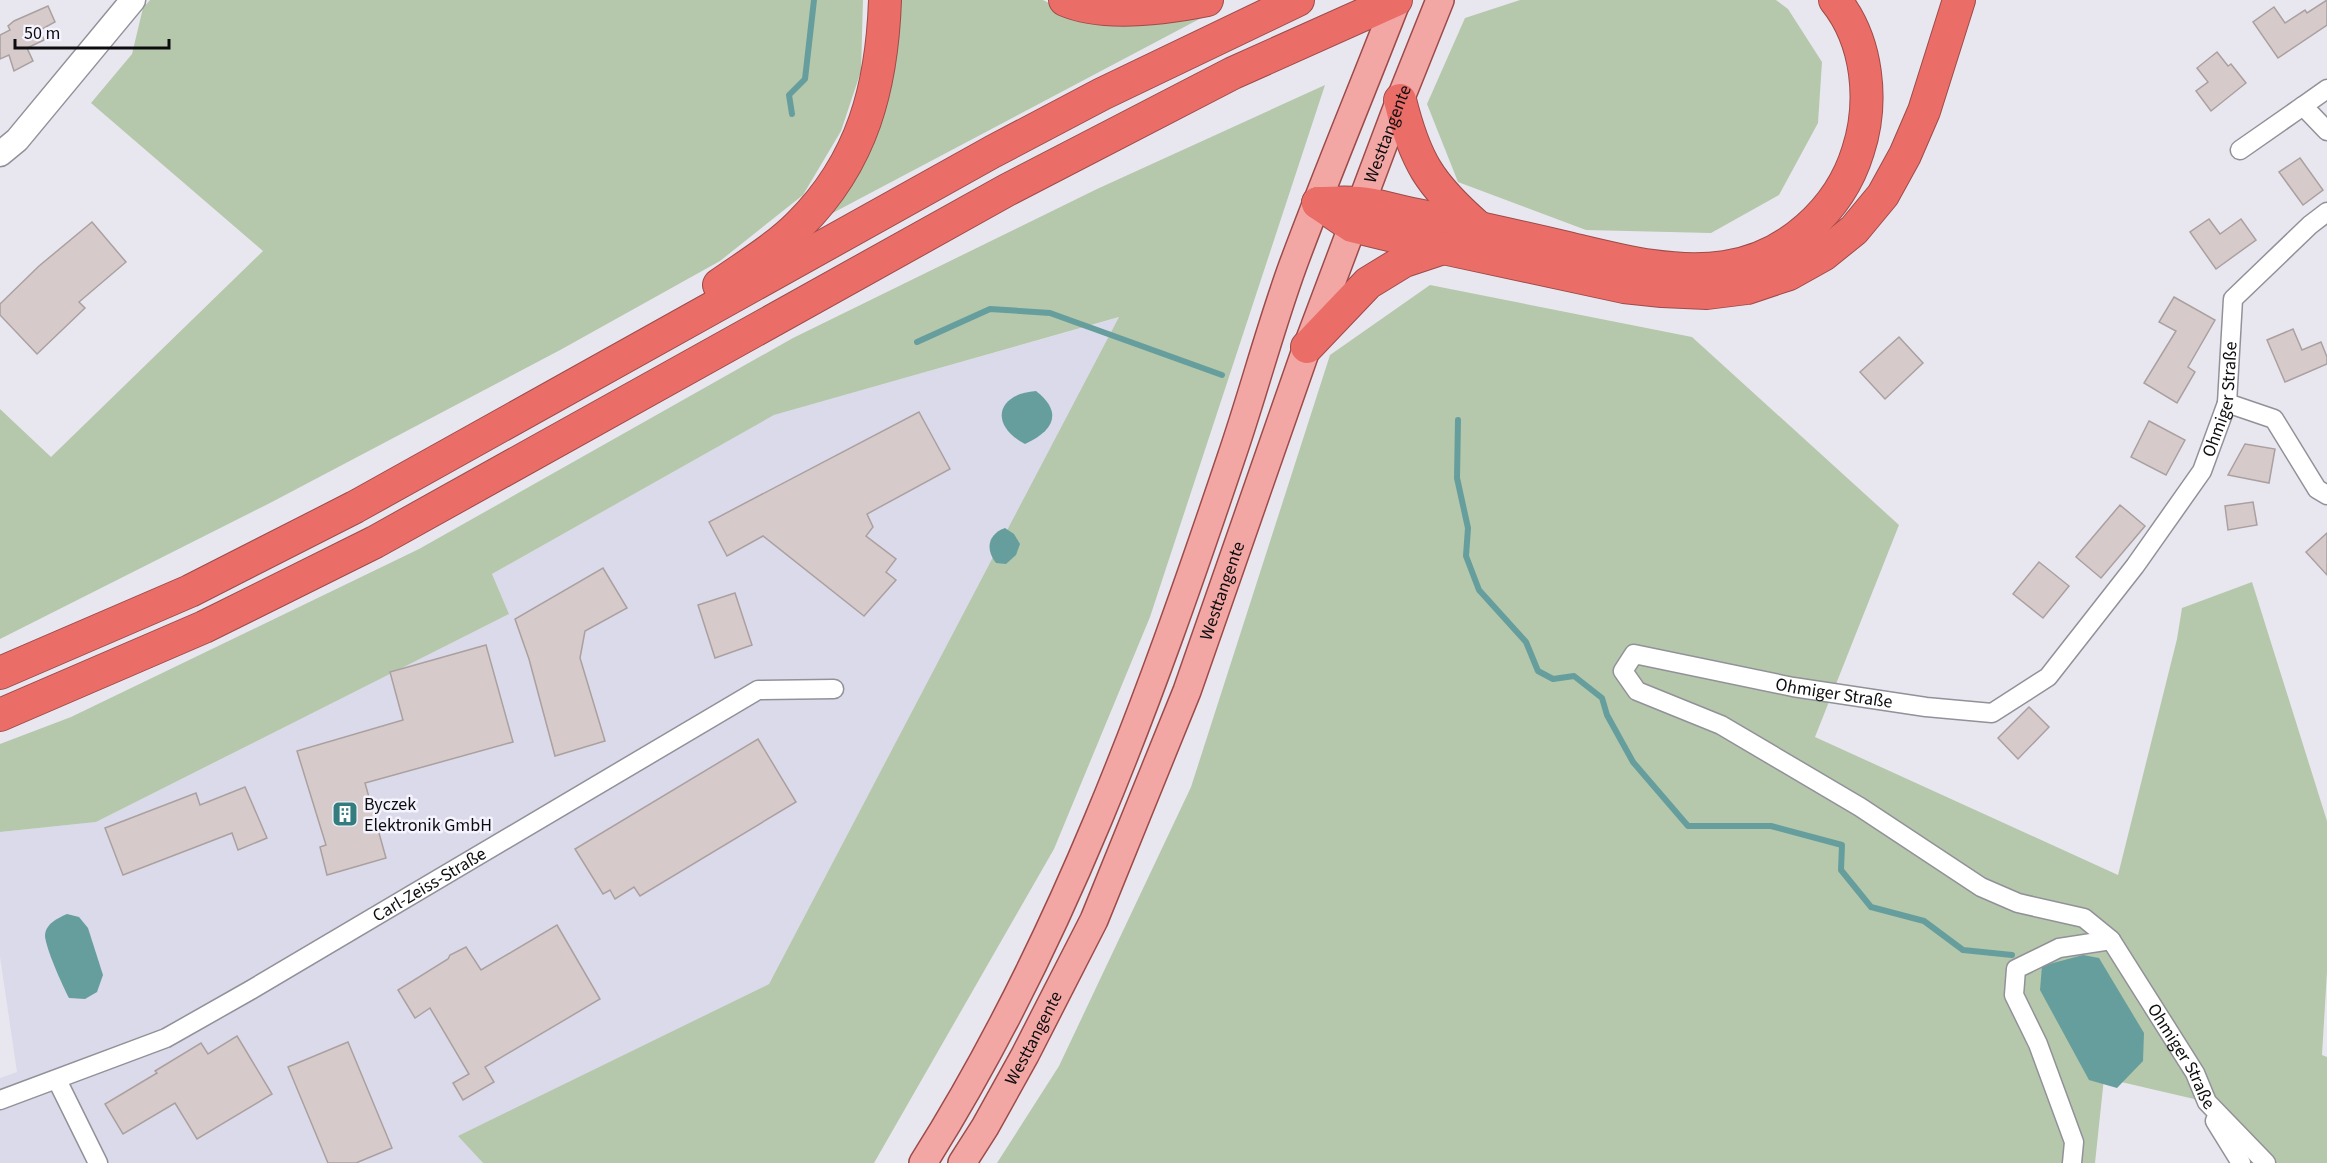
<svg xmlns="http://www.w3.org/2000/svg" width="2327" height="1163" viewBox="0 0 2327 1163" font-family="'Source Sans 3',sans-serif">
  <style>
    .built { fill: #dbdaea }
    .green { fill: #b5c8ab }
    .water { fill: #669e9e }
    .lines { fill: none; stroke-linecap: round; stroke-linejoin: round }
    .stream { stroke: #669e9e; stroke-width: 6 }
    .building { fill: #d6cbca; stroke: #aaa09f; stroke-width: 1.5 }
    .street-casing { stroke: #919199; stroke-width: 21 }
    .secondary-casing { stroke: #919199; stroke-width: 27 }
    .primary-casing { stroke: #9d4b49; stroke-width: 30 }
    .highway-casing { stroke: #9d4b49; stroke-width: 34 }
    .street { stroke: #fff; stroke-width: 18 }
    .secondary { stroke: #fff; stroke-width: 24 }
    .primary { stroke: #f3a7a4; stroke-width: 27 }
    .highway { stroke: #eb6d68; stroke-width: 32 }
    .labels { text-anchor: middle; dominant-baseline: central; stroke-width: 5; stroke-linejoin: round; paint-order: stroke }
    .street-label { font-size: 18px; fill: #0d0d10; stroke: #f5f4fe }
    .poi-label { font-size: 18px; fill: #0d0d10; stroke: #f5f4fe; text-anchor: start }
  </style>
  <rect width="100%" height="100%" fill="#e8e7f0"/>
  <path class="built" d="M 1120,317 L 769,984 L 459,1136 L 483,1163 L 0,1163 L 0,1078 L 17,1072 L 0,957 L 0,832 L 96,822 L 509,614 L 492,574 L 774,415 Z"/>
  <g class="green">
    <path d="M 150,0 L 863,0 L 861,71 L 841,131 L 803,195 L 720,261 L 562,349 L 270,503 L 0,639 L 0,409 L 51,457 L 263,251 L 91,103 L 132,54 L 143,8 Z"/>
    <path d="M 892,0 L 1043,0 L 1067,12 L 1205,16 L 827,216 Z"/>
    <path d="M 1520,0 L 1776,0 L 1788,9 L 1822,62 L 1818,123 L 1779,195 L 1711,233 L 1586,230 L 1458,182 L 1427,104 L 1465,18 Z"/>
    <path d="M 1325,85 L 1150,617 L 1054,849 L 874,1163 L 483,1163 L 458,1136 L 769,984 L 1119,317 L 774,415 L 492,574 L 509,614 L 96,822 L 0,832 L 0,744 L 71,717 L 419,549 L 793,338 L 1097,189 Z"/>
    <path d="M 1430,285 L 1692,337 L 1899,525 L 1815,737 L 2118,875 L 2177,639 L 2182,608 L 2252,582 L 2327,821 L 2327,972 L 2322,1055 L 2327,1057 L 2327,1163 L 2276,1163 L 2207,1102 L 2104,1078 L 2095,1163 L 997,1163 L 1059,1066 L 1191,787 L 1330,355 Z"/>
  </g>
  <g class="water">
    <path d="M 1036,391 C 1064,413 1053,431 1025,444 C 990,426 995,394 1036,391 Z"/>
    <path d="M 1005,528 L 1014,534 L 1020,544 L 1016,555 L 1006,564 L 996,563 C 985,549 988,534 1005,528 Z"/>
    <path d="M 67,914 L 79,917 L 88,928 L 103,975 L 97,992 L 85,999 L 69,998 C 63,987 46,949 45,936 C 45,924 58,918 67,914 Z"/>
    <path d="M 2083,955 L 2099,958 L 2144,1033 L 2143,1061 L 2117,1088 L 2089,1080 L 2040,990 L 2042,966 Z"/>
  </g>
  <g class="lines">
    <g class="stream">
      <path d="M 792,114 L 789,95 L 805,79 L 814,0"/>
      <path d="M 917,342 L 990,309 L 1050,313 L 1222,375"/>
      <path d="M 1458,420 L 1457,478 L 1468,528 L 1466,556 L 1479,590 L 1526,642 L 1538,671 L 1553,679 L 1574,676 L 1602,698 L 1607,715 L 1633,762 L 1688,826 L 1771,826 L 1842,845 L 1841,870 L 1871,907 L 1924,921 L 1963,950 L 2012,955"/>
    </g>
  </g>
  <g class="building">
    <path d="M 2327,0 L 2327,25 L 2278,58 L 2253,22 L 2274,7 L 2285,23 L 2305,10 L 2307,13 Z"/>
    <path d="M 48,6 L 55,22 L 40,30 L 44,40 L 27,48 L 33,61 L 14,71 L 9,55 L 0,59 L 0,35 L 10,30 L 8,26 L 14,21 Z"/>
    <path d="M 2217,52 L 2228,66 L 2231,64 L 2246,83 L 2211,111 L 2196,91 L 2208,82 L 2197,68 Z"/>
    <path d="M 2300,158 L 2323,190 L 2303,205 L 2279,172 Z"/>
    <path d="M 2209,219 L 2220,234 L 2241,219 L 2256,240 L 2216,269 L 2190,232 Z"/>
    <path d="M 92,222 L 126,262 L 79,302 L 85,308 L 37,354 L 0,315 L 0,304 L 39,266 Z"/>
    <path d="M 2174,297 L 2215,320 L 2188,367 L 2195,372 L 2177,403 L 2144,383 L 2176,331 L 2159,322 Z"/>
    <path d="M 2293,329 L 2302,350 L 2321,342 L 2327,357 L 2327,364 L 2285,382 L 2267,340 Z"/>
    <path d="M 1899,337 L 1923,363 L 1885,399 L 1860,372 Z"/>
    <path d="M 919,412 L 950,469 L 867,514 L 873,527 L 866,536 L 896,559 L 886,572 L 896,580 L 864,616 L 763,536 L 727,556 L 709,522 Z"/>
    <path d="M 2149,421 L 2185,440 L 2166,475 L 2131,457 Z"/>
    <path d="M 2245,444 L 2275,449 L 2269,483 L 2228,475 Z"/>
    <path d="M 2253,502 L 2257,525 L 2228,530 L 2225,506 Z"/>
    <path d="M 2120,505 L 2145,526 L 2101,578 L 2076,557 Z"/>
    <path d="M 2327,533 L 2327,575 L 2306,552 Z"/>
    <path d="M 2039,562 L 2069,586 L 2043,618 L 2013,594 Z"/>
    <path d="M 603,568 L 627,608 L 585,631 L 580,658 L 605,741 L 555,756 L 529,659 L 515,619 Z"/>
    <path d="M 735,593 L 752,645 L 715,658 L 698,605 Z"/>
    <path d="M 486,645 L 513,742 L 365,783 L 386,858 L 327,875 L 320,847 L 326,845 L 297,751 L 403,720 L 390,672 Z"/>
    <path d="M 2029,707 L 2049,727 L 2018,759 L 1998,738 Z"/>
    <path d="M 758,739 L 796,802 L 640,896 L 634,887 L 615,899 L 610,890 L 603,894 L 575,849 Z"/>
    <path d="M 245,787 L 267,838 L 238,850 L 232,833 L 123,875 L 105,828 L 196,793 L 200,805 Z"/>
    <path d="M 557,925 L 600,999 L 485,1067 L 494,1082 L 463,1100 L 453,1083 L 469,1074 L 430,1008 L 415,1018 L 398,990 L 448,959 L 450,955 L 466,947 L 481,970 Z"/>
    <path d="M 237,1036 L 272,1094 L 197,1139 L 175,1103 L 123,1134 L 105,1104 L 157,1073 L 155,1071 L 201,1043 L 208,1054 Z"/>
    <path d="M 348,1042 L 392,1148 L 356,1163 L 328,1163 L 288,1067 Z"/>
  </g>
  <g class="lines">
    <g class="street-casing">
      <g id="street">
        <path d="M 2327,89 L 2303,106 L 2327,131"/>
        <path d="M 2240,150 L 2303,106"/>
        <path d="M 2227,403 L 2274,419 L 2317,489 L 2327,495"/>
        <path id="s1" d="M 2111,940 L 2195,1073 L 2207,1102 L 2266,1163"/>
        <path d="M 57,1080 L 98,1163"/>
        <path id="s2" d="M 0,1100 L 166,1038 L 249,991 L 758,690 L 834,689"/>
        <path d="M 2215,1121 L 2241,1163"/>
        <path id="s3" d="M 2072,1163 L 2074,1142 L 2038,1044 L 2014,995 L 2016,969 L 2059,948 L 2111,940 L 2084,918 L 2018,903 L 1981,887 L 1860,807 L 1721,725 L 1637,691 L 1623,671 L 1634,654 L 1793,687 L 1926,707 L 1992,713 L 2048,677 L 2135,566 L 2202,471 L 2227,403 L 2233,299 L 2310,225 L 2327,212"/>
      </g>
    </g>
    <g class="secondary-casing">
      <path id="secondary" d="M 0,154 L 17,140 L 133,0"/>
    </g>
    <g class="primary-casing">
      <g id="primary">
        <path d="M 923,1163 C 1061,945 1149,701 1231,458 C 1253,394 1270,328 1293,265 C 1326,176 1363,88 1397,0"/>
        <path id="s4" d="M 962,1163 L 985,1127 L 1025,1055 L 1094,920 L 1187,691 L 1307,347 L 1400,100 L 1440,0"/>
      </g>
    </g>
    <g class="highway-casing">
      <g id="highway">
        <path d="M 1065,0 C 1104,17 1167,8 1207,0"/>
        <path d="M 1400,100 C 1415,161 1430,185 1477,226"/>
        <path d="M 1318,203 L 1352,226 L 1443,248 L 1624,287 L 1662,291 L 1707,293 L 1747,288 L 1789,274 L 1823,255 L 1854,230 L 1883,195 L 1905,155 L 1924,111 L 1959,0"/>
        <path d="M 1318,203 C 1331,203 1345,202 1359,203 C 1376,204 1395,211 1412,214 C 1464,224 1516,236 1568,248 C 1618,260 1673,275 1725,267 C 1787,258 1840,210 1858,151 C 1874,102 1868,41 1835,0"/>
        <path d="M 719,285 C 746,266 776,248 799,225 C 863,162 882,86 885,0"/>
        <path d="M 1307,347 L 1368,283 L 1404,261 L 1443,248"/>
        <path d="M 0,673 L 190,591 L 355,507 L 992,152 L 1102,94 L 1298,0"/>
        <path d="M 0,715 L 204,627 L 375,542 L 1007,190 L 1233,73 L 1396,0"/>
      </g>
    </g>
    <use href="#street" class="street"/>
    <use href="#secondary" class="secondary"/>
    <use href="#primary" class="primary"/>
    <use href="#highway" class="highway"/>
  </g>
  <defs>
    <g id="building-square" transform="scale(1.35)"><rect x="-9" y="-9" width="18" height="18" rx="4" fill="#347d7f" stroke="#f5f4fe"/><path d="M-4-6H4V6H1V3H-1V6H-4ZM-2.5-4.3h1.7v1.8h-1.7ZM.8-4.3h1.7v1.8H.8ZM-2.5-1h1.7V.8h-1.7ZM.8-1h1.7V.8H.8Z" fill="#fff"/></g>
  </defs>
  <g fill-rule="evenodd">
    <use href="#building-square" x="345" y="814"/>
  </g>
  <g class="labels">
    <g class="street-label">
      <text stroke="none"><textPath href="#s4" startOffset="1116">Westtangente</textPath></text>
      <text stroke="none"><textPath href="#s3" startOffset="1653">Ohmiger Straße</textPath></text>
      <text stroke="none"><textPath href="#s4" startOffset="630">Westtangente</textPath></text>
      <text stroke="none"><textPath href="#s3" startOffset="1095">Ohmiger Straße</textPath></text>
      <text stroke="none"><textPath href="#s2" startOffset="482">Carl-Zeiss-Straße</textPath></text>
      <text stroke="none"><textPath href="#s4" startOffset="144">Westtangente</textPath></text>
      <text stroke="none"><textPath href="#s1" startOffset="136">Ohmiger Straße</textPath></text>
    </g>
    <g class="poi-label">
      <text x="364" y="804">Byczek<tspan x="364" dy="21">Elektronik GmbH</tspan></text>
    </g>
  </g>
  <path d="M15 39v9h154v-9" fill="none" stroke="#0d0d10" stroke-width="3"/>
  <text x="24" y="39" font-size="18" fill="#0d0d10" stroke="#f5f4fe" stroke-width="4.5" paint-order="stroke">50 m</text>
</svg>
